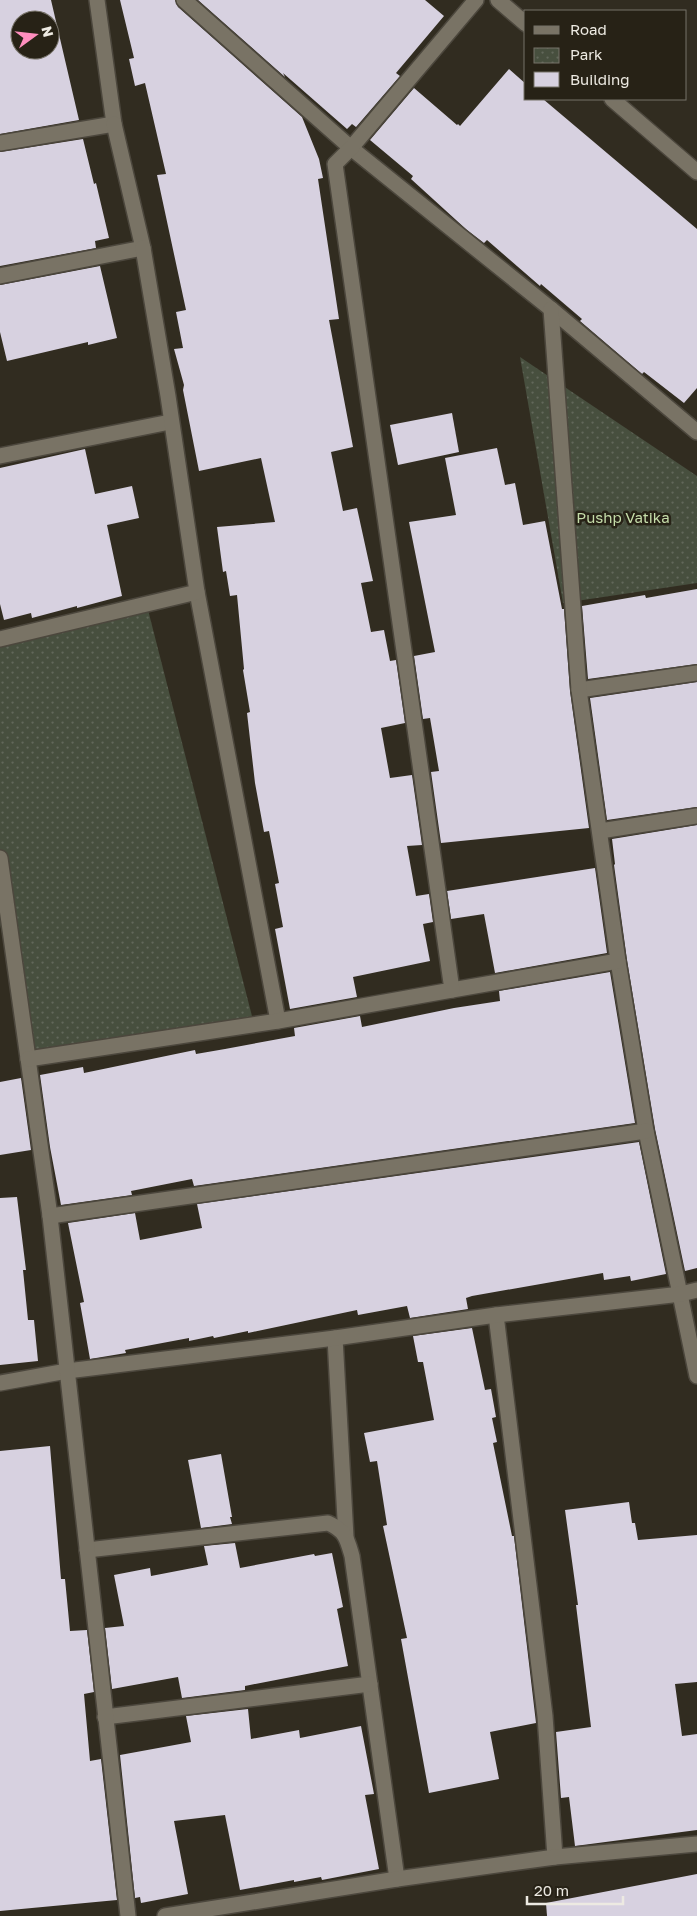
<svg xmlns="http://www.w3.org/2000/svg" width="697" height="1916" viewBox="0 0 697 1916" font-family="'Golos Text',sans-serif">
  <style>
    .park { fill: url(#park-dots) }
    .building { fill: #d7d1e0; fill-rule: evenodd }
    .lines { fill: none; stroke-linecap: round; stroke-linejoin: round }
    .minor-casing { stroke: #4c473d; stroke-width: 18 }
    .minor { stroke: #797365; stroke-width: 15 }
    .labels { text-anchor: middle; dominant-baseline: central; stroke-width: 5; stroke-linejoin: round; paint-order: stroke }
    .park-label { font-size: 15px; fill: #c5dca9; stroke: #272216 }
  </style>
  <defs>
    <pattern id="park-dots" width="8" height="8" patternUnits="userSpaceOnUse" patternTransform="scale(1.25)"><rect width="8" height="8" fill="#474f3e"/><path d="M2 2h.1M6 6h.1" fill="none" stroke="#62685a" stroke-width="1.8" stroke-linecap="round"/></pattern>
  </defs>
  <rect width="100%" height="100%" fill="#312c20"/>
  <g class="park">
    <path d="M 520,357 L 697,476 L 697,583 L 563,603 Z"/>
    <path d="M 147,606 L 254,1024 L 30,1059 L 0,924 L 0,639 Z"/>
  </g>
  <g class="building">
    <path d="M 0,0 L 51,0 L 79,120 L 0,134 ZM 20,20 L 50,20 L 50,50 L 20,50 Z"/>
    <path d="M 120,0 L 175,0 L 178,7 L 302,117 L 319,159 L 323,178 L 318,179 L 339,319 L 329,320 L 353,447 L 331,452 L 343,511 L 357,508 L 373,581 L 361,583 L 371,632 L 384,630 L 390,661 L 396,660 L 405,723 L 381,728 L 390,778 L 412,775 L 422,845 L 407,846 L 416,896 L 429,894 L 433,922 L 423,924 L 430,961 L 353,977 L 357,997 L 290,1009 L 275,929 L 283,927 L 275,884 L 279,883 L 269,831 L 264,832 L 255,783 L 247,713 L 250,712 L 243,670 L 244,669 L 237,595 L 230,596 L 226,571 L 223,572 L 217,527 L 275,522 L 261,458 L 199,471 L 183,390 L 184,385 L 174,349 L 183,348 L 176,312 L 186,310 L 157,175 L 166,174 L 145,83 L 135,86 L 129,59 L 134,58 Z"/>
    <path d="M 198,0 L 425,0 L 444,16 L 396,73 L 400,76 L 356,127 L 352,124 L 347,129 L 283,73 L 285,77 Z"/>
    <path d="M 509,69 L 526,84 L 526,99 L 543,99 L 697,229 L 697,388 L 684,403 L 644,372 L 642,374 L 580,321 L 582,319 L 541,284 L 540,286 L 487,240 L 484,243 L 467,230 L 411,179 L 413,176 L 370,140 L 414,88 L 457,125 L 458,124 L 460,126 Z"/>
    <path d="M 83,139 L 94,184 L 96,183 L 109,238 L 95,241 L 96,248 L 0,266 L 0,152 Z"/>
    <path d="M 100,266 L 117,338 L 88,345 L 88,342 L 7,361 L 0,332 L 0,285 Z"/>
    <path d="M 452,413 L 459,452 L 398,465 L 390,425 Z"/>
    <path d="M 497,448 L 505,485 L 515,483 L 523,525 L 545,521 L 562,609 L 564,609 L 570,691 L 589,828 L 441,843 L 431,772 L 439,771 L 430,718 L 423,719 L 414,656 L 435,652 L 409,522 L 456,515 L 445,458 Z"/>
    <path d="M 85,449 L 95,494 L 132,486 L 139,518 L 107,525 L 122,596 L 77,608 L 77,606 L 32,618 L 31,613 L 4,620 L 0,604 L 0,468 Z"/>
    <path d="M 697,589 L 697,664 L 588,679 L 582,606 L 645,595 L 646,598 Z"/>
    <path d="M 697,682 L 697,807 L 607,820 L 590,698 Z"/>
    <path d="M 697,825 L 697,1268 L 685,1271 L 655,1129 L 627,960 L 614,865 L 615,864 L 612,839 Z"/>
    <path d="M 595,868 L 607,953 L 495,973 L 484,914 L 451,919 L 447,891 Z"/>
    <path d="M 610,972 L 635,1123 L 194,1186 L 192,1179 L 131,1191 L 132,1195 L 61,1205 L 50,1147 L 40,1075 L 83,1067 L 84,1073 L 195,1050 L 196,1054 L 225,1049 L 295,1036 L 294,1028 L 360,1016 L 362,1027 L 454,1008 L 500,1001 L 499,991 Z"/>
    <path d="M 21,1078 L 31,1150 L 0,1155 L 0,1082 Z"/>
    <path d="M 639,1142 L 666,1274 L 631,1281 L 630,1276 L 604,1280 L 603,1273 L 472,1296 L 466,1298 L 468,1309 L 410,1318 L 407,1306 L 358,1315 L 357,1310 L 248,1333 L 248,1331 L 214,1338 L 213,1336 L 189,1341 L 189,1338 L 125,1350 L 126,1353 L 90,1359 L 80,1303 L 84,1302 L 68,1223 L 135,1213 L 140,1240 L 202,1228 L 197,1204 Z"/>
    <path d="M 17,1197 L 26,1270 L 23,1270 L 28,1320 L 34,1320 L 38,1361 L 0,1365 L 0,1198 Z"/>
    <path d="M 472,1328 L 485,1390 L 491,1389 L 496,1417 L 492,1418 L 497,1442 L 493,1443 L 512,1536 L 514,1536 L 536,1723 L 490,1732 L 499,1779 L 429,1793 L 401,1639 L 407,1638 L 383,1526 L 387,1525 L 377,1461 L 370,1462 L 364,1433 L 434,1420 L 423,1362 L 418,1362 L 413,1336 Z"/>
    <path d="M 50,1446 L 61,1579 L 65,1579 L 70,1631 L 87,1630 L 94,1692 L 84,1694 L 90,1761 L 101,1759 L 117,1900 L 0,1911 L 0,1451 Z"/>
    <path d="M 221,1454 L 232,1517 L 230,1517 L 232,1524 L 201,1528 L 188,1460 Z"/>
    <path d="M 629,1502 L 632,1523 L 635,1523 L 638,1540 L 697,1535 L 697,1682 L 675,1684 L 682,1736 L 697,1734 L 697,1830 L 575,1846 L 569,1797 L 561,1798 L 556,1732 L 591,1727 L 576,1605 L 578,1605 L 565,1510 Z"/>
    <path d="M 235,1543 L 240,1568 L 314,1554 L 315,1556 L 332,1553 L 343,1607 L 337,1609 L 348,1666 L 245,1686 L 245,1690 L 182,1698 L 178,1677 L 112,1689 L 105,1628 L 124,1626 L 114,1575 L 150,1568 L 151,1576 L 208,1565 L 204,1546 Z"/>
    <path d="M 248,1709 L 251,1739 L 299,1730 L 300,1738 L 361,1726 L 374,1794 L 365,1795 L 379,1869 L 322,1880 L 321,1877 L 294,1882 L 294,1880 L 240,1890 L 225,1815 L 174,1821 L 188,1894 L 141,1903 L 140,1897 L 135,1898 L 120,1755 L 191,1742 L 186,1716 Z"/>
    <path d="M 697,1874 L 697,1916 L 547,1916 L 546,1903 Z"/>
  </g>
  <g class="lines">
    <g class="minor-casing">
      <g id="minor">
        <path d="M 184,0 L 351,148 L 551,309 L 697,432"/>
        <path d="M 498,0 L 526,24"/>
        <path d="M 612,99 L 697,172"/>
        <path d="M 0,143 L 114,124 L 97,0"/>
        <path d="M 0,276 L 143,248 L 114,124"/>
        <path d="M 0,456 L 170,422"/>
        <path d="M 197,592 L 278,1021"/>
        <path d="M 0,639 L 197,592 L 168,396 L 143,248"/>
        <path d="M 579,690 L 697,673"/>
        <path d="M 600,831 L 697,816"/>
        <path d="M 0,858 L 50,1216"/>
        <path d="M 618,961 L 646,1131 L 697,1376"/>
        <path d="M 452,990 L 618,961 L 579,690 L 551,309"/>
        <path d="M 28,1059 L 278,1021 L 452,990 L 335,164 L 351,148 L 476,0"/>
        <path d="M 496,1315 L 545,1716 L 555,1857"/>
        <path d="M 335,1338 L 346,1537"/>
        <path d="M 0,1383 L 67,1371 L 335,1338 L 496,1315 L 681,1294 L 697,1290"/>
        <path d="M 87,1550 L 328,1523 C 346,1531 347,1539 352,1556 L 397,1879"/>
        <path d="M 105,1717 L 370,1684"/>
        <path d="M 128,1916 L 50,1216 L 646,1131"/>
        <path d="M 165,1916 L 397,1879 L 555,1857 L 697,1844"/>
      </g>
    </g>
    <use href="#minor" class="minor"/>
  </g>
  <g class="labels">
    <g class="park-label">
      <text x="623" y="517">Pushp Vatika</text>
    </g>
  </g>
  <rect x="524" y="10" width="162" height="90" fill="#272216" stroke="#767268"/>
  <rect x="534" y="26" width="25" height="8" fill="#797365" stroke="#767268"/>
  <text x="570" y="35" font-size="15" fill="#edeae2">Road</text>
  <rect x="534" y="48" width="25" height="15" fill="url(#park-dots)" stroke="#767268"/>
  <text x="570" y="60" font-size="15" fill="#edeae2">Park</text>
  <rect x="534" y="72" width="25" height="15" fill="#d7d1e0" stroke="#767268"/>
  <text x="570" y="85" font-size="15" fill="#edeae2">Building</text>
  <g transform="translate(35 35) rotate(75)"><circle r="24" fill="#272216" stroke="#767268"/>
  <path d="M0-4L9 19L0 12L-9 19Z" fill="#fe8ebe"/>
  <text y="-8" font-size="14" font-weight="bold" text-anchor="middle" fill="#edeae2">N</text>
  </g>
  <path d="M527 1896v8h96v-8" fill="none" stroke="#edeae2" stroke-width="2.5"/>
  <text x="534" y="1896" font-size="15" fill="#edeae2" stroke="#272216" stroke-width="4" paint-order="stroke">20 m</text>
</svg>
